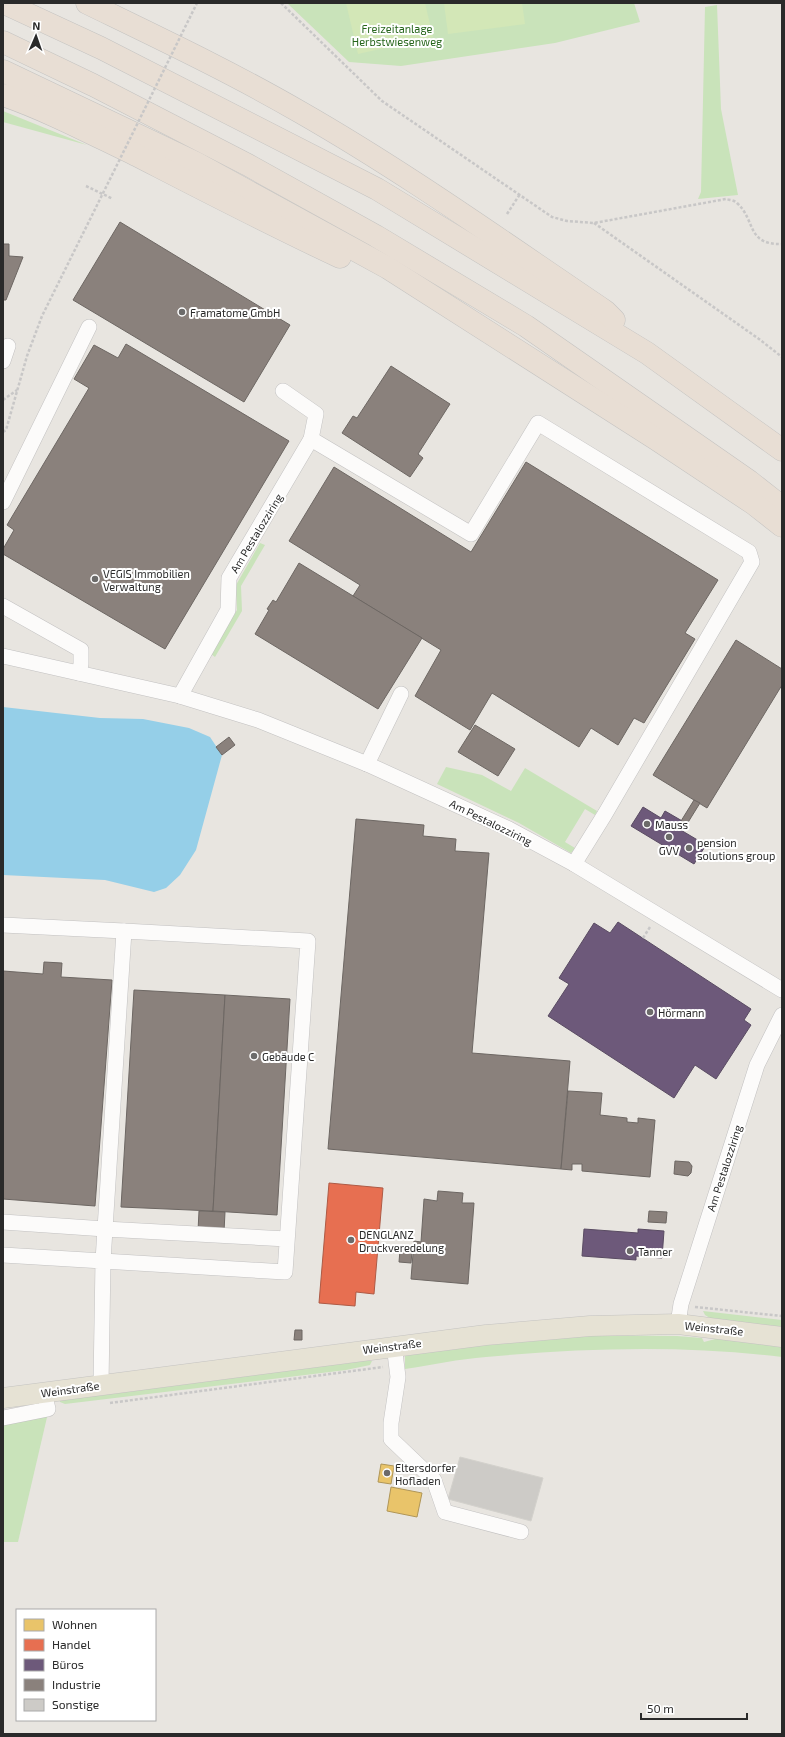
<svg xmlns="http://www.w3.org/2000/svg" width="785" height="1737" viewBox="0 0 785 1737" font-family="'Exo 2',sans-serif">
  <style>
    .green { fill: #c9e3ba }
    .pitch { fill: #d3e7b7 }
    .water { fill: #95cfe8 }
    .homes { fill: #e9c46a; stroke: #b09657 }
    .shops { fill: #e76f51; stroke: #ae5a45 }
    .offices { fill: #6d597a; stroke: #594b62 }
    .industry { fill: #8a817c; stroke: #6d6763 }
    .building { fill: #cdcbc7; stroke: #d3d1cc }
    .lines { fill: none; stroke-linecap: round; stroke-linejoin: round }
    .minor-casing { stroke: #c2c1c1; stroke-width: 16 }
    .major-casing { stroke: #c4c3c1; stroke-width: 21 }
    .highway-casing { stroke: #c4c3c1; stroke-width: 23 }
    .path { stroke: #c8c7c7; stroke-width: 2.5; stroke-dasharray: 3 2; stroke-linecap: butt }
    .minor { stroke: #fcfbfa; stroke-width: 15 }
    .major { stroke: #e6e2d4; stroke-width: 20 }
    .highway { stroke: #e8ded4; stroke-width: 22 }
    .path-bridge { stroke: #c8c7c7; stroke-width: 2.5; stroke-dasharray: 3 2; stroke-linecap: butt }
    .poi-dot { fill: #6c6b6a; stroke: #fff; stroke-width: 1.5 }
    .labels { text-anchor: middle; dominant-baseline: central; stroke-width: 4; stroke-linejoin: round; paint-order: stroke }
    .park-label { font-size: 11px; fill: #27661c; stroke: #fff }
    .poi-label { font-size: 11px; fill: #2a2a2a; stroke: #fff; text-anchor: start }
    .street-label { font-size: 11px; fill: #2a2a2a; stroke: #fff }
  </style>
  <rect width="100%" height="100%" fill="#e8e5e0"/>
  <g class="green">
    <path d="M 287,3 L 634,3 L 640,22 L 555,43 L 401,66 L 349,62 Z"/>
    <path d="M 717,5 L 721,109 L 738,195 L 698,199 L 701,192 L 705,7 Z"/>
    <path d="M 3,111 L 87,145 L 3,122 Z"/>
    <path d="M 260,543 L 265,545 L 241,586 L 242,611 L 215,657 L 211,654 L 237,610 L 236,585 Z"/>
    <path d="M 446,767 L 482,775 L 511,791 L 525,768 L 597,811 L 595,815 L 585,809 L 565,842 L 575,848 L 571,853 L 519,823 L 437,784 Z"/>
    <path d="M 703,1311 L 782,1320 L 782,1329 L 713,1320 L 705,1315 Z"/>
    <path d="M 569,1335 L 677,1336 L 702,1338 L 704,1342 L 719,1338 L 782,1347 L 782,1357 C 684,1345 584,1348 486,1357 C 459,1359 432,1365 405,1369 L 405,1353 Z"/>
    <path d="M 362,1359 L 372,1361 L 370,1365 L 346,1370 L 65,1404 L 60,1402 L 59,1399 Z"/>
    <path d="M 48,1413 L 18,1542 L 3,1542 L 3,1422 Z"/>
  </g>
  <g class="pitch">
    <path d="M 346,3 L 425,3 L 433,37 L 358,54 Z"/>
    <path d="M 444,3 L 522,3 L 525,24 L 448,34 Z"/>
  </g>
  <path class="water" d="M 3,707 L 100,718 L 143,719 L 189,728 L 210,737 L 222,755 L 196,850 L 180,875 L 166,888 L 154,892 L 105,880 L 3,875 Z"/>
  <g class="homes">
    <path d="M 381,1464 L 394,1466 L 391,1484 L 378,1482 Z"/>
    <path d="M 391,1487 L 422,1493 L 417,1517 L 387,1511 Z"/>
  </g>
  <path class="shops" d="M 329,1183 L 383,1188 L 374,1294 L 356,1292 L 355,1306 L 319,1303 Z"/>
  <g class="offices">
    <path d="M 643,807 L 661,818 L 665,811 L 684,822 L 679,829 L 706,845 L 694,864 L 631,826 Z"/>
    <path d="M 618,922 L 751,1009 L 744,1020 L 751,1025 L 716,1079 L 695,1065 L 674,1098 L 548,1016 L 569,984 L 559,978 L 594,923 L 610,933 Z"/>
    <path d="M 584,1229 L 638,1233 L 638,1229 L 664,1231 L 662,1258 L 636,1256 L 636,1260 L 582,1256 Z"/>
  </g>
  <g class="industry">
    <path d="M 120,222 L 290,325 L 244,402 L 73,300 Z"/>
    <path d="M 3,244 L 9,244 L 9,256 L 23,257 L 6,300 L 3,300 Z"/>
    <path d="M 126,344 L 289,441 L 165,649 L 3,554 L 3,549 L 14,530 L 7,525 L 89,388 L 74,379 L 94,345 L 118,358 Z"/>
    <path d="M 391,366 L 450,404 L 418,454 L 423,458 L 410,477 L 342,433 L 353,416 L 357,418 Z"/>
    <path d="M 526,462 L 718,580 L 685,633 L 695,639 L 644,723 L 634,718 L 618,745 L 591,728 L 579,747 L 492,693 L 470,730 L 415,696 L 441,650 L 353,596 L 360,585 L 289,541 L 334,467 L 471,552 Z"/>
    <path d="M 299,563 L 422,638 L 378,709 L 255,634 L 269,610 L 267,609 L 273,600 L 276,602 Z"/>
    <path d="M 736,640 L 782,669 L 782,685 L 707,808 L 653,775 Z"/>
    <path d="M 475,725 L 515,749 L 498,776 L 458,752 Z"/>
    <path d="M 229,737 L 235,745 L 222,755 L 216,747 Z"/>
    <path d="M 694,800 L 700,803 L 687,824 L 681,821 Z"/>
    <path d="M 356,819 L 424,825 L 423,836 L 456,839 L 455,851 L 489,853 L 472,1053 L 570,1061 L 561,1169 L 328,1149 Z"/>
    <path d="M 44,962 L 62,963 L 61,977 L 112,980 L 95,1206 L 3,1199 L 3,971 L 43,974 Z"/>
    <path d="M 134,990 L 225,995 L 213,1211 L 121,1207 Z"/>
    <path d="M 225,995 L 290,999 L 277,1215 L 213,1211 Z"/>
    <path d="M 568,1091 L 602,1093 L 600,1115 L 627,1118 L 627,1122 L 638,1123 L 638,1118 L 655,1120 L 650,1177 L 582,1171 L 582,1164 L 572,1164 L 572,1170 L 561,1169 Z"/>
    <path d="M 675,1161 L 689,1162 L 692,1166 L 691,1173 L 688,1176 L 674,1174 Z"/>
    <path d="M 438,1191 L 463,1193 L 462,1203 L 474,1203 L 468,1284 L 411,1279 L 414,1241 L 421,1242 L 424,1199 L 437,1201 Z"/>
    <path d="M 199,1211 L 225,1212 L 224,1232 L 198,1231 Z"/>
    <path d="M 649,1211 L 667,1212 L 666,1223 L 648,1222 Z"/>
    <path d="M 400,1250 L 412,1251 L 411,1263 L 399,1262 Z"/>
    <path d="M 295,1330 L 302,1330 L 302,1340 L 294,1340 Z"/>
  </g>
  <path class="building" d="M 460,1457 L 543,1478 L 531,1521 L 448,1499 Z"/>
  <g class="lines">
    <g class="minor-casing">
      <g id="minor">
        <path d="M 3,361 L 8,346"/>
        <path d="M 311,439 L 471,534 L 538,423 L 749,552 L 752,562 L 605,814 L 574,864"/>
        <path d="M 3,502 L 89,327"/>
        <path d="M 3,606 L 81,650 L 81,664 L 79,673"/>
        <path d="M 3,656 L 180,696 L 258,720 L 367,764 L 509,829 L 574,864 L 782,990"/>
        <path d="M 180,696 L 228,610 L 229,578 L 311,439 L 316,414 L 283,391"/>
        <path d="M 367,764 L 401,694"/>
        <path d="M 3,925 L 124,931"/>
        <path d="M 3,1222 L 105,1229 L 103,1261 L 285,1272 L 308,941 L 124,931 L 105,1229 L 287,1239"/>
        <path d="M 3,1255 L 103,1261 L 101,1384"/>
        <path d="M 678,1324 L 681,1304 L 702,1238 L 757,1065 L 782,1015"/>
        <path d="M 394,1345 L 398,1377 L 391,1423 L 391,1439 L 434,1480 L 445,1512 L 521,1532"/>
        <path d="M 3,1418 L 48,1409 L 44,1392"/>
      </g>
    </g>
    <g class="major-casing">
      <path id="major" d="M 3,1398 L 486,1335 L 590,1326 L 678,1324 L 782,1337"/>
    </g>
    <g class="highway-casing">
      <g id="highway">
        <path d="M 4,3 L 101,48 L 377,189 L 647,353 L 782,450"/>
        <path d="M 87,3 C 159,38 231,72 300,112 C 405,172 504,243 605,311 L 614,320"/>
        <path d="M 3,42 L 93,85 L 248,165 L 376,236 L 526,326 L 749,481 L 782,507"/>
        <path d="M 3,71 L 196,163 L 388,268 L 656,439 L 754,504 L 782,526"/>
        <path d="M 3,95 C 49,111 92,134 136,155 C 204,190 271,225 340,257"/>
      </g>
    </g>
    <g class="path">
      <path d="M 281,3 L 382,101 L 552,217 L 567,221 L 594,223 L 726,199 C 729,200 734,200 737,203 C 756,220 746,245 782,244"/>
      <path d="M 86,186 L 113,199"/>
      <path d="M 507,214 L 520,194"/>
      <path d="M 594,223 L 759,339 L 782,357"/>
      <path d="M 3,400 L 17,390"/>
      <path d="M 3,432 L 6,430 L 27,356 L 42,316 L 114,171"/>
      <path d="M 643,938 L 650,927"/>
      <path d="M 695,1307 L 782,1316"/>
      <path d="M 110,1403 L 383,1367"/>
    </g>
    <use href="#minor" class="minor"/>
    <use href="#major" class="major"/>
    <use href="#highway" class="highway"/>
    <path class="path-bridge" d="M 114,171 L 197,3"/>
  </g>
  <g class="poi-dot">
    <circle cx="182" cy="312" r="4"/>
    <circle cx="95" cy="579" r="4"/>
    <circle cx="647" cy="824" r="4"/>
    <circle cx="669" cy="837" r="4"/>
    <circle cx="689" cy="848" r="4"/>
    <circle cx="650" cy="1012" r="4"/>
    <circle cx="254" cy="1056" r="4"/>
    <circle cx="351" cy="1240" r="4"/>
    <circle cx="630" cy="1251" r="4"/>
    <circle cx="387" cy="1473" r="4"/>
  </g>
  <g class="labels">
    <g class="park-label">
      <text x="397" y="28">Freizeitanlage<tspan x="397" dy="13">Herbstwiesenweg</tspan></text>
    </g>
    <g class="poi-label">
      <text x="190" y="312">Framatome GmbH</text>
      <text x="103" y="573">VEGIS Immobilien<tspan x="103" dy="13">Verwaltung</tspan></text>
      <text x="655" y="824">Mauss</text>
      <text x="697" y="842">pension<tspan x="697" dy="13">solutions group</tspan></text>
      <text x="669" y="850" text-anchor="middle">GVV</text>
      <text x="658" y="1012">Hörmann</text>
      <text x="262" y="1056">Gebäude C</text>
      <text x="359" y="1234">DENGLANZ<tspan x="359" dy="13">Druckveredelung</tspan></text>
      <text x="638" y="1251">Tanner</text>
      <text x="395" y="1467">Eltersdorfer<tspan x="395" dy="13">Hofladen</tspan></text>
    </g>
    <g class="street-label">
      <text transform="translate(256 533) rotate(-59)">Am Pestalozziring</text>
      <text transform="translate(491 822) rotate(26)">Am Pestalozziring</text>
      <text transform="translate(724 1168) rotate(-72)">Am Pestalozziring</text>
      <text transform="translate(714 1328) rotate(6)">Weinstraße</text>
      <text transform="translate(392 1346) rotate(-7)">Weinstraße</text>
      <text transform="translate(70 1389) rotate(-8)">Weinstraße</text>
    </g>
  </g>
  <rect width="785" height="1737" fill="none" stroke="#2a2a2a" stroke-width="8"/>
  <rect x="16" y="1609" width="140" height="112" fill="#ffffff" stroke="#aaaaaa"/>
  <rect x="24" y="1619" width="20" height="12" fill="#e9c46a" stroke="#aaaaaa"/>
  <text x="52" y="1629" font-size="12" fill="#2a2a2a">Wohnen</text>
  <rect x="24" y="1639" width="20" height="12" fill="#e76f51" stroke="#aaaaaa"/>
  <text x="52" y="1649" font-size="12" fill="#2a2a2a">Handel</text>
  <rect x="24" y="1659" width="20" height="12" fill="#6d597a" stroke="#aaaaaa"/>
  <text x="52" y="1669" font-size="12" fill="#2a2a2a">Büros</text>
  <rect x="24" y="1679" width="20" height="12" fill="#8a817c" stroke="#aaaaaa"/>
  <text x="52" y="1689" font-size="12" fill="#2a2a2a">Industrie</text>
  <rect x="24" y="1699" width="20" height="12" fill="#cdcbc7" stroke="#aaaaaa"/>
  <text x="52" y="1709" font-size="12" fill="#2a2a2a">Sonstige</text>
  <g transform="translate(36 36) rotate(2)" stroke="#ffffff" stroke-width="3" paint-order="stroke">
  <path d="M0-3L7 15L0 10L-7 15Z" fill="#2a2a2a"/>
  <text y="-6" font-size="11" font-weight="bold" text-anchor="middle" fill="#2a2a2a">N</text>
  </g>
  <path d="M641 1713v6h106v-6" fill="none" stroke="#2a2a2a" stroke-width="2"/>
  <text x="647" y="1713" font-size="12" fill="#2a2a2a" stroke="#ffffff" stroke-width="3" paint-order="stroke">50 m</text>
</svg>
